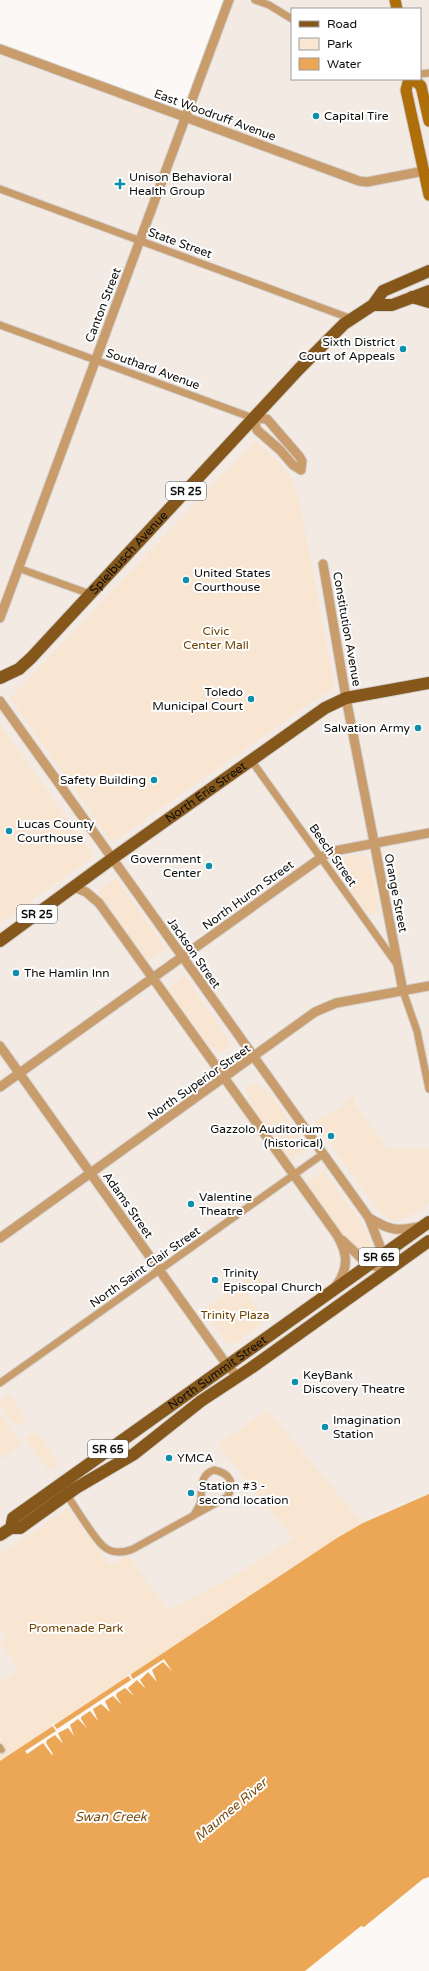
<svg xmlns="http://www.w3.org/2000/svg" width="429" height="1971" viewBox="0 0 429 1971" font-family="'Varela Round',sans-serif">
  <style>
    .built { fill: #f2eae3; fill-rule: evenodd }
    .green { fill: #f9e6d2 }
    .water { fill: #eba755 }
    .pier { fill: #fbf8f6 }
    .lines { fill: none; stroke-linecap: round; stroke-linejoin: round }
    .pedestrian-casing { stroke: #d5d2d1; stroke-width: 8 }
    .minor-casing { stroke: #d5d2d1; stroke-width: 9 }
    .tertiary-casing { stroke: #d5d2d1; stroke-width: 11 }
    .secondary-casing { stroke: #d5d2d1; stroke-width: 13 }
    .primary-casing { stroke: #d5d2d1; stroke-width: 14 }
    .pedestrian { stroke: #c99c6b; stroke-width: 5.5 }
    .minor { stroke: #c99c6b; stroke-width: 7 }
    .tertiary { stroke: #c99c6b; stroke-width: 9 }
    .secondary { stroke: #ae6e09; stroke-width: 11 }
    .primary { stroke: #85571b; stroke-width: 12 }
    .poi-dot { fill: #0c8ead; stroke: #fff; stroke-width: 1.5 }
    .labels { text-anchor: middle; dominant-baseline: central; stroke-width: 4; stroke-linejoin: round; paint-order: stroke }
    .shield { fill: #fff; stroke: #565655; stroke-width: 1 }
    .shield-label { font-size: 11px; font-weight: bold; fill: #0d0d0c }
    .street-label { font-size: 12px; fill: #0d0d0c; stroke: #fff }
    .poi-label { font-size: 12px; fill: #0d0d0c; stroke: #fff; text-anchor: start }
    .park-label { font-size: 12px; fill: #6f4300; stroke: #fff }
    .water-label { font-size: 13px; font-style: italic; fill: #794c0e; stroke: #fff }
  </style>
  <rect width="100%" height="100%" fill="#fbf8f6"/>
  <path class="built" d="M 225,0 L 429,0 L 429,1494 L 363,1523 L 337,1538 L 0,1761 L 0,44 L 183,111 ZM 292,9 L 420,9 L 420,79 L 292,79 Z"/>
  <g class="green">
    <path d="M 256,440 L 281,465 L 289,475 L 298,494 L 334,684 L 332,690 L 313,701 L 116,840 L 110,840 L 10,698 Z"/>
    <path d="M 0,725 L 94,856 L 0,923 Z"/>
    <path d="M 359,854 L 366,857 L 370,862 L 379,909 L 374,915 L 366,912 L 337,871 L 336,864 L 337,858 Z"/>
    <path d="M 116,878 L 166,949 L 148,961 L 98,891 Z"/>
    <path d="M 185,976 L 227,1038 L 230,1046 L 220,1053 L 205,1041 L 167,989 Z"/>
    <path d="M 256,1083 L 270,1094 L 308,1148 L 290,1160 L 253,1109 L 246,1089 Z"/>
    <path d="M 354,1095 L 355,1105 L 388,1149 L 427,1148 L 429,1150 L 429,1201 L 427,1206 L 402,1220 L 391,1221 L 378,1210 L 314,1122 L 342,1107 L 346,1100 Z"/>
    <path d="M 324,1171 L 362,1224 L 371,1245 L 361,1252 L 341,1233 L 306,1184 Z"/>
    <path d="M 256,1271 L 263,1282 L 249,1292 L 249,1296 L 266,1320 L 234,1344 L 227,1343 L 203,1310 Z"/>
    <path d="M 7,1395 L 10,1396 L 25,1417 L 25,1421 L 18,1426 C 10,1423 0,1408 0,1400 Z"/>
    <path d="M 267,1410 L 363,1523 L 337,1538 L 0,1761 L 0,1741 L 3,1740 L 0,1736 L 0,1683 L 19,1670 L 0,1643 L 6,1637 L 0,1628 L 0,1555 L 68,1508 L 110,1566 L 128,1555 L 168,1611 L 253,1565 L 293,1538 L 218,1445 Z"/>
    <path d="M 0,1415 L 22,1444 L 0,1460 Z"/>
    <path d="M 33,1433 L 38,1433 L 58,1463 L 56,1466 L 51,1470 L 47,1469 L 27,1441 L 27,1437 Z"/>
  </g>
  <path class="water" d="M 429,1494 L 429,1877 L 423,1879 L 364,1927 L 361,1926 L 305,1971 L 0,1971 L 0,1761 L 337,1538 L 363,1523 Z"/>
  <path class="pier" d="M 164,1659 L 172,1671 L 163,1662 L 152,1670 L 157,1682 L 148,1672 L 140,1680 L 146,1689 L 137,1680 L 128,1688 L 134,1696 L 125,1688 L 117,1693 L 116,1696 L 122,1705 L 113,1696 L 105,1701 L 110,1712 L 101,1704 L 93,1709 L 98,1721 L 90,1711 L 81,1717 L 81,1719 L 87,1728 L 78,1719 L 70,1725 L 74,1736 L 68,1728 L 58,1733 L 63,1744 L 55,1735 L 47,1740 L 46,1743 L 53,1754 L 52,1755 L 43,1743 L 27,1754 L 25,1751 L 56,1731 L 52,1725 L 53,1724 L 57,1729 L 131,1680 L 128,1675 L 130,1674 L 133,1679 Z"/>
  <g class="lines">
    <g class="pedestrian-casing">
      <path id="pedestrian" d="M 0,1747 L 2,1750"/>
    </g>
    <g class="minor-casing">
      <g id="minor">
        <path d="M 255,0 L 269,5 L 292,19"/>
        <path d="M 420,74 L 429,73"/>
        <path d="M 0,189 L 352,319"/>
        <path d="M 0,325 L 253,418"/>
        <path d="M 18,568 L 90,594"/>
        <path d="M 251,760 L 396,963"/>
        <path d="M 403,991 L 417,1031 L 429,1089"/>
        <path d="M 0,1383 L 323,1154"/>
        <path d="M 65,1492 C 74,1505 93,1537 103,1546 C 112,1554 123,1553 133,1549 L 227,1497 C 236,1484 230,1473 214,1470 C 198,1475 203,1491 200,1504 C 198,1508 196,1512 193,1516"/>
      </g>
    </g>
    <g class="tertiary-casing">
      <g id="tertiary">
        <path d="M 0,49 L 359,181 L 367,182 L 424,171"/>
        <path d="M 253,418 L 267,419 L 299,456 L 302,461 L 301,470 L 293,465 L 280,450 L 257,430 Z"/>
        <path d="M 323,564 L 346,698 L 403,991"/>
        <path d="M 0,618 L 229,0"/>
        <path d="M 0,701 L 369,1218 L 383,1254 L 385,1272"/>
        <path d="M 74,887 L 86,892 L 99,903 L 337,1235 C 348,1254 349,1268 336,1286"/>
        <path d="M 0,1046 L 227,1365 L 238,1377"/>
        <path d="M 0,1087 L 329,852 L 429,833"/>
        <path d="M 369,1218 C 393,1232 396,1231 422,1226"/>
        <path d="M 0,1238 L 315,1012 L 336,1003 L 429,986"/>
        <path d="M 342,1240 L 360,1257 L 385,1272"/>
      </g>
    </g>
    <g class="secondary-casing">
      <g id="secondary">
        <path d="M 395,0 L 397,9"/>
        <path d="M 409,79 L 406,90 L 429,195"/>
        <path d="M 413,79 L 421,86 L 429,121"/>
      </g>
    </g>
    <g class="primary-casing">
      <g id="primary">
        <path d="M 412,297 L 429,302"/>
        <path d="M 373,305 L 392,305 L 429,291"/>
        <path id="s1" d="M 0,678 L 19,669 L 31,658 L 299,369 L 344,324 L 373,305 L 383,291 L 429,271"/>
        <path id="s2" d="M 0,941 L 113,858 L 325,708 L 346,698 L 429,683"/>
        <path id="s3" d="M 11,1528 L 13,1518 L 429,1222"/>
        <path d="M 0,1535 L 11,1528 L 20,1528 L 76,1488 L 134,1454 L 201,1401 L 251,1368 L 429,1241"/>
      </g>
    </g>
    <use href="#pedestrian" class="pedestrian"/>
    <use href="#minor" class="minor"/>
    <use href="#tertiary" class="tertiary"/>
    <use href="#secondary" class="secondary"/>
    <use href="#primary" class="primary"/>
  </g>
  <g class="poi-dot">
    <circle cx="316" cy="116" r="4"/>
    <path d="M118 178h4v4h4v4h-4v4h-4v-4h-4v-4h4z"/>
    <circle cx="403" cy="349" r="4"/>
    <circle cx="186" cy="580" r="4"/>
    <circle cx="251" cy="699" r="4"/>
    <circle cx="418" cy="728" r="4"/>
    <circle cx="154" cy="780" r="4"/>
    <circle cx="9" cy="831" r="4"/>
    <circle cx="209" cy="866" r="4"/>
    <circle cx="16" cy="973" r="4"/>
    <circle cx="331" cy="1136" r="4"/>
    <circle cx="191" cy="1204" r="4"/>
    <circle cx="215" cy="1280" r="4"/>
    <circle cx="295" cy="1382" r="4"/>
    <circle cx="325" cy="1427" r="4"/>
    <circle cx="169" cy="1458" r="4"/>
    <circle cx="191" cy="1493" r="4"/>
  </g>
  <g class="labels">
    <g class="shield">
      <rect x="166" y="482" width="40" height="18" rx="3"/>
      <rect x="17" y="905" width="40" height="18" rx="3"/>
      <rect x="359" y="1248" width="40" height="18" rx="3"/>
      <rect x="88" y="1440" width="40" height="18" rx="3"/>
    </g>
    <g class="shield-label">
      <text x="186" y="491">SR 25</text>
      <text x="37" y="914">SR 25</text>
      <text x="379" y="1257">SR 65</text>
      <text x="108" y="1449">SR 65</text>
    </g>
    <g class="street-label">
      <text transform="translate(215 115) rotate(20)">East Woodruff Avenue</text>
      <text transform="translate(180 243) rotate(20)">State Street</text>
      <text transform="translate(103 305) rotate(-69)">Canton Street</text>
      <text transform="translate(153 369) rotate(20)">Southard Avenue</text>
      <text stroke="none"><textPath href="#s1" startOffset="181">Spielbusch Avenue</textPath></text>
      <text transform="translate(347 629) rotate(80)">Constitution Avenue</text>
      <text stroke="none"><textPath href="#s2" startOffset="254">North Erie Street</textPath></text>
      <text transform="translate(333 855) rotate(55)">Beech Street</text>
      <text transform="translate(396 893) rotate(79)">Orange Street</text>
      <text transform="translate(248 895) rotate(-36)">North Huron Street</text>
      <text transform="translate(194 953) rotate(55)">Jackson Street</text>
      <text transform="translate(199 1082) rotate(-35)">North Superior Street</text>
      <text transform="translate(128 1205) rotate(55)">Adams Street</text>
      <text transform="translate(145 1267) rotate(-35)">North Saint Clair Street</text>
      <text stroke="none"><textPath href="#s3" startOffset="261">North Summit Street</textPath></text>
    </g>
    <g class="poi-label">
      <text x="324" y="116">Capital Tire</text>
      <text x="129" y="177">Unison Behavioral<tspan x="129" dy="14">Health Group</tspan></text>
      <text x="395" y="342" text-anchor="end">Sixth District<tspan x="395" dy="14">Court of Appeals</tspan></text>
      <text x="194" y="573">United States<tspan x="194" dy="14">Courthouse</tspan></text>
      <text x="243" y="692" text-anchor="end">Toledo<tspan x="243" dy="14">Municipal Court</tspan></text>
      <text x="410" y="728" text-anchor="end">Salvation Army</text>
      <text x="146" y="780" text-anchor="end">Safety Building</text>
      <text x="17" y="824">Lucas County<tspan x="17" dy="14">Courthouse</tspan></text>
      <text x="201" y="859" text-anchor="end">Government<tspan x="201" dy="14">Center</tspan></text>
      <text x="24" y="973">The Hamlin Inn</text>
      <text x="323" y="1129" text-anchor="end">Gazzolo Auditorium<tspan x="323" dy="14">(historical)</tspan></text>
      <text x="199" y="1197">Valentine<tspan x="199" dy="14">Theatre</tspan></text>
      <text x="223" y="1273">Trinity<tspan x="223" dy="14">Episcopal Church</tspan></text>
      <text x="303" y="1375">KeyBank<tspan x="303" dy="14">Discovery Theatre</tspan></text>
      <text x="333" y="1420">Imagination<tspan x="333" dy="14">Station</tspan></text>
      <text x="177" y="1458">YMCA</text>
      <text x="199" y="1486">Station #3 -<tspan x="199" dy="14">second location</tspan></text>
    </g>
    <g class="park-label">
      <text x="216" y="631">Civic<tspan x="216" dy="14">Center Mall</tspan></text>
      <text x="235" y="1315">Trinity Plaza</text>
      <text x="76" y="1628">Promenade Park</text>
    </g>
    <g class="water-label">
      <text transform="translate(231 1810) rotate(-40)">Maumee River</text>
      <text x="111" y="1817">Swan Creek</text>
    </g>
  </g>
  <rect x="291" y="8" width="130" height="72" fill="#ffffff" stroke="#9e9e9e"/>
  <rect x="299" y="21" width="20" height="6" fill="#85571b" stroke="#9e9e9e"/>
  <text x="327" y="28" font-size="12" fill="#0d0d0c">Road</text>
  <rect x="299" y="38" width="20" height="12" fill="#f9e6d2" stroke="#9e9e9e"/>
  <text x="327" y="48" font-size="12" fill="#0d0d0c">Park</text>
  <rect x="299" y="58" width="20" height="12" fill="#eba755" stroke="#9e9e9e"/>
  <text x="327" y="68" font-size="12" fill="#0d0d0c">Water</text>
</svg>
